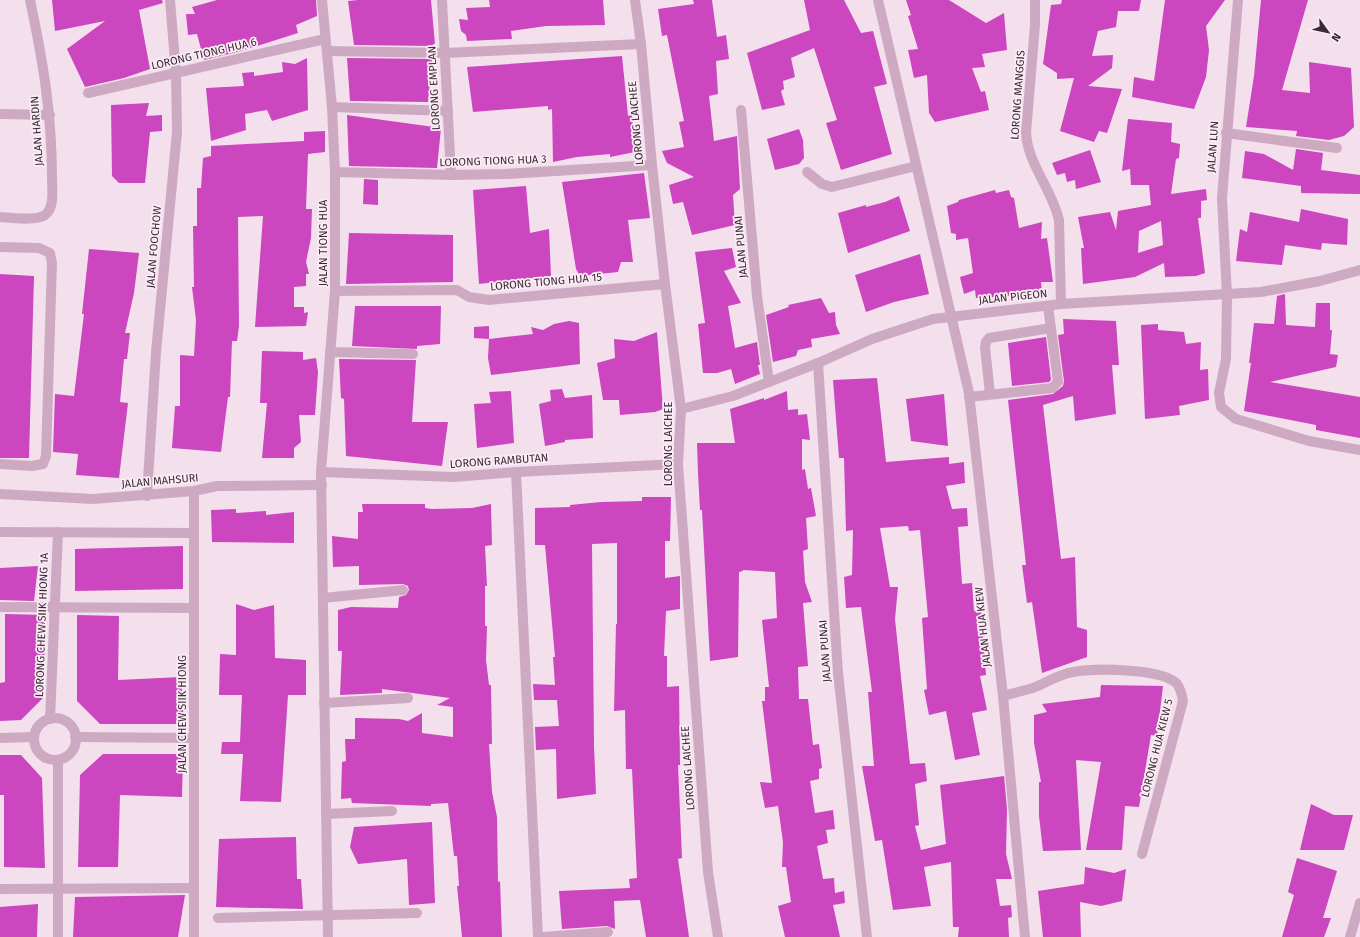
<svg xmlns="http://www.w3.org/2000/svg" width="1360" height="937" viewBox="0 0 1360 937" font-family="'Fira Sans',sans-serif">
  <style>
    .building { fill: #cb46bf; fill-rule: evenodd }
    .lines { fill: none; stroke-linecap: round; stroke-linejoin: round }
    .minor { stroke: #cdaac2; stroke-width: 10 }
    .labels { text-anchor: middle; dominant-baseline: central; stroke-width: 3.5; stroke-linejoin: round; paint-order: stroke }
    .street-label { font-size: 11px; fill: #3a2a37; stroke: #fbecf5 }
  </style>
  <rect width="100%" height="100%" fill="#f4dfec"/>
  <g class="building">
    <path d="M 52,0 L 162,0 L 163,3 L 139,10 L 150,69 L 124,78 L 85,87 L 67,49 L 105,21 L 55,31 Z"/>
    <path d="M 217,0 L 316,0 L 317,16 L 296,25 L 298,33 L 241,51 L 204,60 L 197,34 L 188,35 L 186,14 L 195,14 L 192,7 Z"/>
    <path d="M 358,0 L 431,0 L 435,44 L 433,44 L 433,46 L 354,45 L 348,1 Z"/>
    <path d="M 489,0 L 603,0 L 605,25 L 546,26 L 511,31 L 512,39 L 467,41 L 466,35 L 461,31 L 459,19 L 468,20 L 466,8 L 490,7 Z"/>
    <path d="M 693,0 L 712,0 L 717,37 L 726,35 L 729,59 L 716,61 L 718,94 L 709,96 L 714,141 L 737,136 L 740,189 L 733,195 L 735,225 L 692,235 L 683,202 L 673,204 L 669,185 L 694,177 L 667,163 L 662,151 L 684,147 L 679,122 L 684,121 L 667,35 L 662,36 L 658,9 L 694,4 Z"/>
    <path d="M 804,0 L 844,0 L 861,33 L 873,31 L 887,84 L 874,87 L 892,154 L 841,170 L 826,123 L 837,120 L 814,48 L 791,58 L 795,77 L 783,81 L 784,89 L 781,91 L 785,105 L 762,110 L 747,53 L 810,30 Z"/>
    <path d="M 906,0 L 949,0 L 986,23 L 1004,13 L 1007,50 L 982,54 L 985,67 L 972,68 L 981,92 L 985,91 L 989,110 L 935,122 L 929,113 L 927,75 L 914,78 L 908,50 L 918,49 L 908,16 L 911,15 Z"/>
    <path d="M 1062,0 L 1141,0 L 1139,11 L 1118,11 L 1116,27 L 1098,31 L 1092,56 L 1113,55 L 1112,68 L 1088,86 L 1122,89 L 1107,133 L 1099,131 L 1094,142 L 1060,131 L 1074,78 L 1057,79 L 1057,73 L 1043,64 L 1051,5 L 1061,4 Z"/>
    <path d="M 1165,0 L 1225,0 L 1206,26 L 1209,50 L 1206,77 L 1194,109 L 1132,97 L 1134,77 L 1154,81 Z"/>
    <path d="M 1261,0 L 1308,0 L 1282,90 L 1310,93 L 1309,62 L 1351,68 L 1354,127 L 1344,136 L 1329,140 L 1296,136 L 1297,131 L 1246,127 L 1254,76 Z"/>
    <path d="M 622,56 L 628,116 L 632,115 L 635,152 L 610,157 L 610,154 L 577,157 L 553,162 L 552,109 L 548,110 L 548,106 L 473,112 L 467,67 Z"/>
    <path d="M 307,58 L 308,110 L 272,121 L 267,110 L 245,114 L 246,130 L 211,141 L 206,88 L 244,86 L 242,73 L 254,72 L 254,76 L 283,72 L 282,62 L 295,64 Z"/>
    <path d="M 347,58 L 432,59 L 428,102 L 350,101 Z"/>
    <path d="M 149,103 L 146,116 L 162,115 L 162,131 L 150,132 L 145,183 L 119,183 L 112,176 L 111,105 Z"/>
    <path d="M 347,115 L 441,128 L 437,168 L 349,166 Z"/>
    <path d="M 1128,119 L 1172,123 L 1171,142 L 1180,144 L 1179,158 L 1176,159 L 1171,194 L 1206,189 L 1207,200 L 1201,201 L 1201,218 L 1198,218 L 1205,273 L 1196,276 L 1165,277 L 1164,263 L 1135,277 L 1083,284 L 1081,248 L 1084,248 L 1078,217 L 1110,212 L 1116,230 L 1118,211 L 1151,205 L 1149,185 L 1131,185 L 1130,169 L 1122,171 ZM 1161,221 L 1163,245 L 1138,253 L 1139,231 Z"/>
    <path d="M 799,129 L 803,140 L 804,158 L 799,164 L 775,170 L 767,139 Z"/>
    <path d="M 325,131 L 325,152 L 308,154 L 306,209 L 312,209 L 311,238 L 306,262 L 309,274 L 306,274 L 306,286 L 294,287 L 294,307 L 304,307 L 304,313 L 308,312 L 306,326 L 255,327 L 263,216 L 238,217 L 239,326 L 237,341 L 232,341 L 230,397 L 228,397 L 221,452 L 172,448 L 175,406 L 180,406 L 180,355 L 194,356 L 196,320 L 192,287 L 194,287 L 193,226 L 197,226 L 197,188 L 201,188 L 203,158 L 211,156 L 211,146 L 304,141 L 304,132 Z"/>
    <path d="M 1296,149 L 1323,153 L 1321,170 L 1360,175 L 1360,194 L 1301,193 L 1301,186 L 1242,178 L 1245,151 L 1264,154 L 1293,170 Z"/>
    <path d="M 1090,150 L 1101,182 L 1076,189 L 1075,180 L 1067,182 L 1065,173 L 1057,175 L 1052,163 Z"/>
    <path d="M 644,173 L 650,218 L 628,220 L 633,262 L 621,262 L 618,272 L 580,276 L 576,269 L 562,182 Z"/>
    <path d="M 364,179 L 378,180 L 378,205 L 363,204 Z"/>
    <path d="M 526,186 L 530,233 L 549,229 L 551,276 L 479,284 L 473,190 Z"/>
    <path d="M 995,190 L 996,193 L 1009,190 L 1011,197 L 1014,198 L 1019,228 L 1042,222 L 1041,239 L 1047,238 L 1053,282 L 1041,282 L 1042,291 L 999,297 L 976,298 L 975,290 L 964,294 L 960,277 L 973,273 L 968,238 L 956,240 L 956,234 L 951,233 L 947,206 L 958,202 L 959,200 Z"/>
    <path d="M 899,196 L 910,231 L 848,253 L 838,213 L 866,205 L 866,207 L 885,202 Z"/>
    <path d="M 1301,209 L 1348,219 L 1347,245 L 1322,243 L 1321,250 L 1285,245 L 1282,265 L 1236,261 L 1240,229 L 1247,232 L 1250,212 L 1299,222 Z"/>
    <path d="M 349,233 L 453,235 L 453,282 L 346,284 Z"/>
    <path d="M 732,248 L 736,267 L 724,271 L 741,303 L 728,306 L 735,348 L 757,342 L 760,365 L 758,365 L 760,374 L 735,384 L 731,369 L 717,373 L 703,373 L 698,324 L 705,323 L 695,252 Z"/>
    <path d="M 89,249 L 139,253 L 134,293 L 125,333 L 130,333 L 127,359 L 124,359 L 120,402 L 128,403 L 119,478 L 76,475 L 78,454 L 53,452 L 55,394 L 74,396 L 84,314 L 82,314 Z"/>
    <path d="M 920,254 L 929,294 L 894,302 L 866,312 L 855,275 Z"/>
    <path d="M 0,274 L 34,276 L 29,458 L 0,458 Z"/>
    <path d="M 1285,294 L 1286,325 L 1315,327 L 1316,303 L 1330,303 L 1330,330 L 1332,330 L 1330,354 L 1338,355 L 1336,367 L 1270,382 L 1360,397 L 1360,438 L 1316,430 L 1316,425 L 1244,411 L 1251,363 L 1249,363 L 1254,323 L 1274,324 L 1277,296 Z"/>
    <path d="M 821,298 L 829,313 L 835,312 L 836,325 L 840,334 L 811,339 L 812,347 L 798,350 L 796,356 L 773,362 L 766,315 L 789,307 L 788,305 Z"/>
    <path d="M 355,306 L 441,306 L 440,344 L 417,346 L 417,349 L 352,346 Z"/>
    <path d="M 1063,319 L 1116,321 L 1119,365 L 1112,365 L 1116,414 L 1075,421 L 1073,396 L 1043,405 L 1061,559 L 1075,557 L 1077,627 L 1087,630 L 1087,657 L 1042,673 L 1032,602 L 1027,603 L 1022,565 L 1026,565 L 1008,400 L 1053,394 L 1063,386 L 1064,381 L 1058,335 L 1064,334 Z"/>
    <path d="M 569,321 L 579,323 L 580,364 L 491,375 L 488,358 L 489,339 L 533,334 L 531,327 L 543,330 L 554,324 Z"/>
    <path d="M 1158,324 L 1158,330 L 1184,332 L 1186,344 L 1201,342 L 1200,370 L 1208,369 L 1209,400 L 1179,406 L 1180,415 L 1145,419 L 1141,325 Z"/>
    <path d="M 489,326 L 489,339 L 474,338 L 474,327 Z"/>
    <path d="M 657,332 L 663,409 L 655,412 L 620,415 L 619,400 L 603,400 L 597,363 L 615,358 L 614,339 L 634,341 Z"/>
    <path d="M 1046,337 L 1051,380 L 1049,382 L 1012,386 L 1008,343 Z"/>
    <path d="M 262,351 L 303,352 L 303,360 L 316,358 L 318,372 L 315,415 L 299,415 L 301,442 L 294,448 L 294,458 L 262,458 L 267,403 L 260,403 Z"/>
    <path d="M 339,359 L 416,360 L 412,422 L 448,422 L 442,466 L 346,456 L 344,399 L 341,398 Z"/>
    <path d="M 877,378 L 886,462 L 949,457 L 949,464 L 964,462 L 965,483 L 946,486 L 952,509 L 967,508 L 968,526 L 958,527 L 962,584 L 972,583 L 974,611 L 981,610 L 986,675 L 980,676 L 987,710 L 972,713 L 980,755 L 955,760 L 946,711 L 929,715 L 924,690 L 927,689 L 922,618 L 928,617 L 920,530 L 909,531 L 908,526 L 880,528 L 890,587 L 898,587 L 895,619 L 910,764 L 925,763 L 927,781 L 915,784 L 919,825 L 915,826 L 921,850 L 946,844 L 940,785 L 1004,776 L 1007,809 L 1006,854 L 1012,879 L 996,879 L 1000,906 L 1011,905 L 1012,917 L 1008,918 L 1009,937 L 958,937 L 959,927 L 953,927 L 951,862 L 924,867 L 931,906 L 893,910 L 882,840 L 875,841 L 862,766 L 874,766 L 868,692 L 872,692 L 861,607 L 846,608 L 844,577 L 852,575 L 853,530 L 846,531 L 844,458 L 839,458 L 833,380 Z"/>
    <path d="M 562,389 L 565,398 L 592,395 L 593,438 L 565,440 L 565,442 L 545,446 L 539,404 L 551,401 L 550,390 Z"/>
    <path d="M 511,391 L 514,443 L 477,448 L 474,404 L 491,403 L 489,392 Z"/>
    <path d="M 787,391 L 788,410 L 798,409 L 798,415 L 807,414 L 810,440 L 802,439 L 802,470 L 805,469 L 808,489 L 811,488 L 816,516 L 806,518 L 808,549 L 803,551 L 805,582 L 812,602 L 803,603 L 808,666 L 798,667 L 799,699 L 808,699 L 813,745 L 819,744 L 822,768 L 819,769 L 819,779 L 810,781 L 815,813 L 833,810 L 835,829 L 826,830 L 828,843 L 817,846 L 823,879 L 834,878 L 835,893 L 844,891 L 845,903 L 833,905 L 840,937 L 785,937 L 778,906 L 791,902 L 786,867 L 782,867 L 783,842 L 778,806 L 765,808 L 760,782 L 772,783 L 762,701 L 765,701 L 765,687 L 769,687 L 762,620 L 777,618 L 775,572 L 743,570 L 743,571 L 739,572 L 738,657 L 710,661 L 702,510 L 700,510 L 698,473 L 697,443 L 735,443 L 730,409 L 764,398 L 764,400 Z"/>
    <path d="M 944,394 L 948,446 L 911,441 L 906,399 Z"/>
    <path d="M 642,497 L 671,497 L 670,541 L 665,541 L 665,578 L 680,576 L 680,609 L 666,611 L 664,656 L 667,656 L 667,687 L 679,686 L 680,765 L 678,765 L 682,858 L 678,859 L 689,937 L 646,937 L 640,900 L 614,901 L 615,929 L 607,926 L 562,929 L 559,891 L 630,888 L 629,879 L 637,878 L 632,769 L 626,769 L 625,710 L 614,711 L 616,624 L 617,624 L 617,543 L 592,544 L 594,746 L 596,794 L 557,799 L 556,749 L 536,750 L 535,727 L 559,726 L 557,700 L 534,700 L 533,684 L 555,685 L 553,657 L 555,657 L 545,545 L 535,545 L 535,508 L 570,507 L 570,505 L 601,502 L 642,501 Z"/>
    <path d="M 362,504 L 425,504 L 425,508 L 432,509 L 472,508 L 491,504 L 492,545 L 485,546 L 487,586 L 485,586 L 485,626 L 487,626 L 486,660 L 489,685 L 491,685 L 492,744 L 489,744 L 492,792 L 497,817 L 498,882 L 500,881 L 502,937 L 462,937 L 457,886 L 459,886 L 457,856 L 454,856 L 448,803 L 431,804 L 431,806 L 352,803 L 351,798 L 341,799 L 342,762 L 346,761 L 345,739 L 355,739 L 355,718 L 399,719 L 408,721 L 422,713 L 422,733 L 453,737 L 453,707 L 437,705 L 450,698 L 382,689 L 382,693 L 340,695 L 342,651 L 338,651 L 338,610 L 351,607 L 398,608 L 399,597 L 406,595 L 409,590 L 408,586 L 403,584 L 359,585 L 359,566 L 333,567 L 332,536 L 358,539 L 358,512 L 363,512 Z"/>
    <path d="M 236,509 L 236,513 L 266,511 L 266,515 L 294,512 L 294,543 L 212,542 L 211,510 Z"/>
    <path d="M 183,546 L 183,589 L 75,591 L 75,549 Z"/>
    <path d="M 38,566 L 34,601 L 0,600 L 0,568 Z"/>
    <path d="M 236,604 L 254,610 L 274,605 L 275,658 L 306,660 L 306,695 L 288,695 L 281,802 L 240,801 L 243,754 L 221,754 L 222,742 L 240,742 L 242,695 L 219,695 L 220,654 L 236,655 Z"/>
    <path d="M 5,614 L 45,615 L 44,697 L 21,720 L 0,721 L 0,683 L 5,682 Z"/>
    <path d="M 77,615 L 119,616 L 118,680 L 181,677 L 184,724 L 100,724 L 77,701 Z"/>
    <path d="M 1101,685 L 1163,686 L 1157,736 L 1151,735 L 1139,807 L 1125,806 L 1122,850 L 1086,850 L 1101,762 L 1076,760 L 1081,850 L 1043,851 L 1039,816 L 1039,782 L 1041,782 L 1034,743 L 1034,715 L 1047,712 L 1042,704 L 1100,697 Z"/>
    <path d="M 103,754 L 183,754 L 182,797 L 120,795 L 118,867 L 78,867 L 80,775 Z"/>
    <path d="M 0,755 L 21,755 L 42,778 L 45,868 L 4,867 L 4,795 L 0,795 Z"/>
    <path d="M 1311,804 L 1334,815 L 1353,815 L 1344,850 L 1300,850 Z"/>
    <path d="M 432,822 L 435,903 L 409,905 L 407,859 L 358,864 L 350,847 L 354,827 Z"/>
    <path d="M 296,837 L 297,879 L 301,879 L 303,909 L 216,907 L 219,839 Z"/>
    <path d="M 1297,858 L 1337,871 L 1323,918 L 1331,918 L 1324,937 L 1282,937 L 1294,895 L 1288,892 Z"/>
    <path d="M 1085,867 L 1114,873 L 1126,869 L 1122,901 L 1101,906 L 1080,902 L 1081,937 L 1043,937 L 1038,891 L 1084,884 Z"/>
    <path d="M 185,895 L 178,937 L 73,937 L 75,897 Z"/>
    <path d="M 38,904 L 37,937 L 0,937 L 0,907 Z"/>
  </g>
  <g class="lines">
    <g class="minor">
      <path d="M 322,0 L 332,107 L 335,172 L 335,291 L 321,472 L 328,937"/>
      <path d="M 442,0 L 451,175"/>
      <path d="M 635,0 L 641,44 L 652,165 L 665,284 L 681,409 L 678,464 L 708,872 L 718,937"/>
      <path d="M 878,0 L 969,393 L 1003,696 L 1025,937"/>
      <path d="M 1035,0 L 1035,25 L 1026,133 C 1028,165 1052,189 1059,220 L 1061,304"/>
      <path d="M 1238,0 L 1222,198 L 1227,295 L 1226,359 L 1219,393 L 1221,407 L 1236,419 L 1243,421 L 1309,441 L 1360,450"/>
      <path d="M 328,51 L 445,53 L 641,44"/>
      <path d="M 88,93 L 325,39"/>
      <path d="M 332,107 L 448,111"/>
      <path d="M 741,110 L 757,296 L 769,382"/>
      <path d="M 0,114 L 50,115"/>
      <path d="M 1226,133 L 1337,148"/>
      <path d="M 335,172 L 451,175 L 506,174 L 652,165"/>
      <path d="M 807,172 L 822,184 L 832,187 L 916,166"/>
      <path d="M 0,217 C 11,218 37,221 45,215 C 55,208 52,188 52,178 C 52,115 43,61 30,0"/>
      <path d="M 0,247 L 39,248 L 50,253 L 52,263 L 46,456 L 43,464 L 32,466 L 0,464"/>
      <path d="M 335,291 L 457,290 L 469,297 L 489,300 L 665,284"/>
      <path d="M 330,352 L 413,354"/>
      <path d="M 818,363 L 838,673 L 867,937"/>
      <path d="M 990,394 L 985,347 L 986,342 L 989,338 L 1051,328"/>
      <path d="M 969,397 L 1052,388 L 1058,382 L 1048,306"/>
      <path d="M 681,409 L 733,396 L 818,363 L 872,339 L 933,319 L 1061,304 L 1261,292 L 1320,281 L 1360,270"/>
      <path d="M 321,472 L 454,477 L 516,472 L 678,464"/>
      <path d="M 516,472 L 538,937"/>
      <path d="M 194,491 L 194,937"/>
      <path d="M 0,494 L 93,499 L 194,491 L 217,486 L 322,485"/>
      <path d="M 147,496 L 156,352 L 177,132 L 176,73 L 170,0"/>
      <path d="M 0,532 L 194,533"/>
      <path d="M 323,598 L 403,590"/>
      <path d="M 0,607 L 194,608"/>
      <path d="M 1003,696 C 1013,693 1023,691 1033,688 C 1046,683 1059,674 1073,672 C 1093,668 1163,668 1177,684 C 1181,689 1182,695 1183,701 L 1142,854"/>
      <path d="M 324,703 L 408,698"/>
      <circle cx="55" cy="739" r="21"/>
      <path d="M 50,719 L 58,532"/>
      <path d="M 75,737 L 194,738"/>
      <path d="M 0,738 L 34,737"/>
      <path d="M 58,760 L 58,937"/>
      <path d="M 326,814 L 392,811"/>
      <path d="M 0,889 L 194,888"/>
      <path d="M 218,918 L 417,913"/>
      <path d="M 544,937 L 608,932"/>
      <path d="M 1350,937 L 1360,903"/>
    </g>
  </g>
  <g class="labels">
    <g class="street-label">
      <text transform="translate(204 54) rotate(-13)">LORONG TIONG HUA 6</text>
      <text transform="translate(434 88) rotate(-93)">LORONG EMPLAN</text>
      <text transform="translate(1018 95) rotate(-86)">LORONG MANGGIS</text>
      <text transform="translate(636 123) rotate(-95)">LORONG LAICHEE</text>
      <text transform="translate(37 131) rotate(-94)">JALAN HARDIN</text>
      <text transform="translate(1213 147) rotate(-86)">JALAN LUN</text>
      <text transform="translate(493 161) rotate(-2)">LORONG TIONG HUA 3</text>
      <text transform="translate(323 243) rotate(-90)">JALAN TIONG HUA</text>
      <text transform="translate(154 247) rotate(-85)">JALAN FOOCHOW</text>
      <text transform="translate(741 247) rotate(-95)">JALAN PUNAI</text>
      <text transform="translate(546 282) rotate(-5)">LORONG TIONG HUA 15</text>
      <text transform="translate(1013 297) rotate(-6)">JALAN PIGEON</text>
      <text transform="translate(668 444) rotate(-90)">LORONG LAICHEE</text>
      <text transform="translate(499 461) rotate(-4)">LORONG RAMBUTAN</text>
      <text transform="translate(160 481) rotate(-5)">JALAN MAHSURI</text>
      <text transform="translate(42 625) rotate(-88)">LORONG CHEW SIIK HIONG 1A</text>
      <text transform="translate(983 627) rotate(-96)">JALAN HUA KIEW</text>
      <text transform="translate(825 651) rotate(-94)">JALAN PUNAI</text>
      <text transform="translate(182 714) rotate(-90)">JALAN CHEW SIIK HIONG</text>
      <text transform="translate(1157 748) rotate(-76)">LORONG HUA KIEW 5</text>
      <text transform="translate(688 768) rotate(-94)">LORONG LAICHEE</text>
    </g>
  </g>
  <g transform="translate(1328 32) rotate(123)" stroke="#fbecf5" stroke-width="3" paint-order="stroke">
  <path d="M0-3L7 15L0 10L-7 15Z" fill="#3a2a37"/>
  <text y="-6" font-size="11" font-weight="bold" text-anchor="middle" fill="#3a2a37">N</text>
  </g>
</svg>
